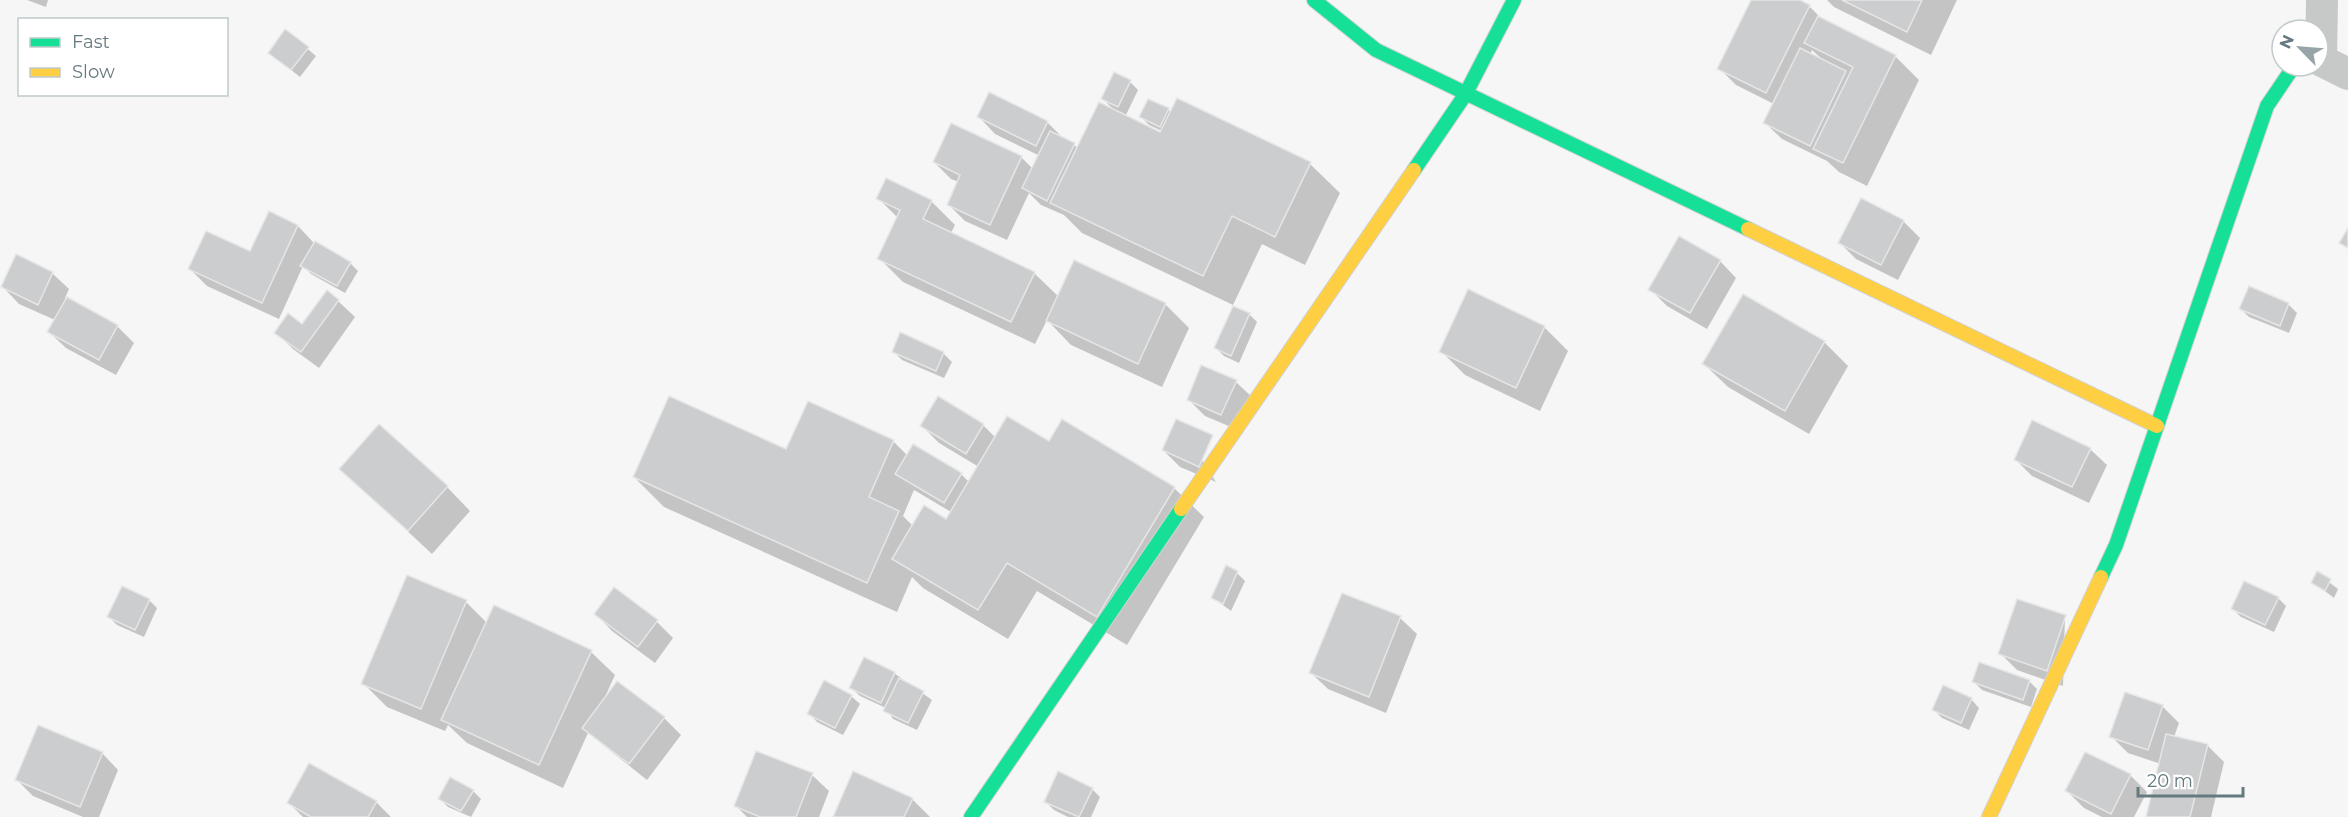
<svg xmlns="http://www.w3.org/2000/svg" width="2348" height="817" viewBox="0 0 2348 817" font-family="Montserrat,sans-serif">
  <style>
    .shadow { fill: #0003; fill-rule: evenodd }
    .building { fill: #cbcdce; stroke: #e6e6e6; stroke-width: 1.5 }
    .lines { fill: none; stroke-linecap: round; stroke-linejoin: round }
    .fast-casing { stroke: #d1d2d3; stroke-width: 16 }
    .slow-casing { stroke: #d1d2d3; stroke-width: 16 }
    .street { stroke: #c7c9c9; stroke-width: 32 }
    .fast { stroke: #16e098; stroke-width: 14 }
    .slow { stroke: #ffcf43; stroke-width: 14 }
  </style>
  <rect width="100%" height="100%" fill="#f6f6f6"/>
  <g class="shadow">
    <path d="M 27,0 L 48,0 L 46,7 Z"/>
    <path d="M 1753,0 L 1797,0 L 1809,6 L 1824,21 L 1895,56 L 1919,80 L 1867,186 L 1839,172 L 1827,161 L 1782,139 L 1765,123 L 1774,104 L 1736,85 L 1719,68 ZM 1812,50 L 1825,62 L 1810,55 Z"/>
    <path d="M 1827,0 L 1957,0 L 1931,55 L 1834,7 Z"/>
    <path d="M 286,31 L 316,56 L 300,77 L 270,53 Z"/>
    <path d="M 1130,82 L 1138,90 L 1125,117 L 1161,134 L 1162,131 L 1149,125 L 1141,117 L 1168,109 L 1171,113 L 1178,100 L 1310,164 L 1340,193 L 1305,265 L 1262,244 L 1233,305 L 1082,233 L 1064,215 L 1041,205 L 1029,193 L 1007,240 L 965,221 L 949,205 L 959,182 L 951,179 L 934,162 L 1021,157 L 1033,169 L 1040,156 L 995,134 L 979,117 L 1047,122 L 1064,139 L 1078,148 L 1115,111 L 1103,99 Z"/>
    <path d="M 878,198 L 931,201 L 955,225 L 951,233 L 1034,273 L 1059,297 L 1165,304 L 1189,328 L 1162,387 L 1071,345 L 1047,320 L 1035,344 L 903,282 L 879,258 L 898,218 Z"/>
    <path d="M 1903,221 L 1920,238 L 1898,280 L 1856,259 L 1840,243 Z"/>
    <path d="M 298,226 L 314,243 L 350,263 L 358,271 L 345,293 L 311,274 L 303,266 L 279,319 L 207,286 L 190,269 L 251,253 Z"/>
    <path d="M 1720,261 L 1736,278 L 1707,329 L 1667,306 L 1650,289 Z"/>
    <path d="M 52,273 L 69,289 L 65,298 L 117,326 L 134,343 L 116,375 L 66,348 L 49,332 L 55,320 L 19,304 L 3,287 Z"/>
    <path d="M 2249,288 L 2289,305 L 2297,313 L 2289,333 L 2249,317 L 2241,309 Z"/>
    <path d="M 338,301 L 355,317 L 319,368 L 293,349 L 276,332 L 303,326 Z"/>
    <path d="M 1249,314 L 1257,322 L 1239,363 L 1224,356 L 1216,348 Z"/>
    <path d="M 1544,327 L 1568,351 L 1540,411 L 1465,375 L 1441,351 Z"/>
    <path d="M 901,334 L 944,354 L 952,362 L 944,378 L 902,360 L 894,352 Z"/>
    <path d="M 1824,342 L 1848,366 L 1809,434 L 1728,387 L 1704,364 Z"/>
    <path d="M 1236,382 L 1253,398 L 1238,430 L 1205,416 L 1188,399 Z"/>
    <path d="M 1177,421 L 1216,482 L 1180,467 L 1163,450 Z"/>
    <path d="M 983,425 L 996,438 L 1050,443 L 1174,488 L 1204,517 L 1127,645 L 1037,591 L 1008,639 L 923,588 L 912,577 L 897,612 L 664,507 L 634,477 L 787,451 L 893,441 L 908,456 L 961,474 L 969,482 L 979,467 L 939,443 L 922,426 ZM 914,490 L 951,512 L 946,521 L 913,526 L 903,516 Z"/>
    <path d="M 2090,449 L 2107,465 L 2089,503 L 2032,476 L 2016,460 Z"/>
    <path d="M 341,469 L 447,487 L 470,511 L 432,554 Z"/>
    <path d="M 1237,573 L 1245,581 L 1231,611 L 1212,597 Z"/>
    <path d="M 2317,573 L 2338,589 L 2334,598 L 2313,582 Z"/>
    <path d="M 408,577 L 466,602 L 487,623 L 591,652 L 615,675 L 605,697 L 664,718 L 681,735 L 647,780 L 588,733 L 563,788 L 467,743 L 448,725 L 445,731 L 387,707 L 363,683 Z"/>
    <path d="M 614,589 L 657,622 L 673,638 L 655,663 L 612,631 L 596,614 Z"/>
    <path d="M 1343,595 L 1400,618 L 1417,634 L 1386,713 L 1328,689 L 1311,673 Z"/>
    <path d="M 2278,598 L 2286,606 L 2274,632 L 2241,617 L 2233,609 Z"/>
    <path d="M 149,600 L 157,608 L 144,637 L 117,625 L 109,617 Z"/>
    <path d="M 2065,617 L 2063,686 L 2017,670 L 2000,653 Z"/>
    <path d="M 894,673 L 932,700 L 917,730 L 893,719 L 886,708 L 860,696 L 851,688 Z"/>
    <path d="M 2029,681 L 2037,689 L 2031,707 L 1982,690 L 1974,682 Z"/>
    <path d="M 851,696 L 860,704 L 843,735 L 817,722 L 809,713 Z"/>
    <path d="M 1971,699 L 1979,708 L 1969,730 L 1942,718 L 1934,710 Z"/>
    <path d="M 2162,706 L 2179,723 L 2174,737 L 2207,745 L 2224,762 L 2211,817 L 2148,817 L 2161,764 L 2128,753 L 2111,736 Z"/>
    <path d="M 102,753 L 118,770 L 99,817 L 83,817 L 33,796 L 17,780 Z"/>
    <path d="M 812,775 L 829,791 L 819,817 L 747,817 L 736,806 Z"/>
    <path d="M 2130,775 L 2147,792 L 2134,817 L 2102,817 L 2084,808 L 2067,791 Z"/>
    <path d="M 1092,789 L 1100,797 L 1091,817 L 1068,817 L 1054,810 L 1046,802 Z"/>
    <path d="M 473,791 L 481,799 L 471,817 L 448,807 L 440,799 Z"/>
    <path d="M 912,799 L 930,817 L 834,817 Z"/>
    <path d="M 376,802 L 391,817 L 303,817 L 289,803 Z"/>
  </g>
  <g class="building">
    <path d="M 1751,0 L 1800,0 L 1810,5 L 1766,93 L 1717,69 Z"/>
    <path d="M 1842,0 L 1922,0 L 1907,32 Z"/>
    <path d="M 1818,16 L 1896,55 L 1843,163 L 1813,149 L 1853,67 L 1804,43 Z"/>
    <path d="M 285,29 L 309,47 L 291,70 L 268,53 Z"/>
    <path d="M 1800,48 L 1846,71 L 1810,146 L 1763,123 Z"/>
    <path d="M 1114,72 L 1131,80 L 1118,107 L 1101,99 Z"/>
    <path d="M 989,92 L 1048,121 L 1036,146 L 977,117 Z"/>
    <path d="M 1177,98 L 1311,162 L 1275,237 L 1232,216 L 1203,276 L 1050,203 L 1099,102 L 1160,132 Z"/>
    <path d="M 1148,99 L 1169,108 L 1160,127 L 1139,117 Z"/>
    <path d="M 951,123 L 1022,156 L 990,225 L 947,205 L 960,175 L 933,162 Z"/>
    <path d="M 1050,131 L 1075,143 L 1047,201 L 1022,188 Z"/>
    <path d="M 886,178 L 932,200 L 923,219 L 1035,272 L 1011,322 L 877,259 L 900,210 L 876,199 Z"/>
    <path d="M 1861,198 L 1904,220 L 1881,265 L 1838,243 Z"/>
    <path d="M 269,211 L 298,225 L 262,303 L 188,269 L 206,231 L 250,251 Z"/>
    <path d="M 2348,228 L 2348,248 L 2339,243 Z"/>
    <path d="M 1679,236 L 1721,260 L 1690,313 L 1648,290 Z"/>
    <path d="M 315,241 L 351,262 L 337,286 L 300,266 Z"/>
    <path d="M 16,254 L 53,272 L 38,305 L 1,287 Z"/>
    <path d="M 1074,260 L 1166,303 L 1138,364 L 1046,321 Z"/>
    <path d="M 2249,286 L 2289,303 L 2280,326 L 2239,309 Z"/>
    <path d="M 1468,289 L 1545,326 L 1516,388 L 1439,352 Z"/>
    <path d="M 327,290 L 339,300 L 301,352 L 274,333 L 288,313 L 302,324 Z"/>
    <path d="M 1743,294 L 1825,341 L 1785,411 L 1702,364 Z"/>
    <path d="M 67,297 L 118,325 L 99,360 L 47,332 Z"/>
    <path d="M 1233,306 L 1250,313 L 1231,356 L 1214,348 Z"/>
    <path d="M 900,332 L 944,352 L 936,371 L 892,352 Z"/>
    <path d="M 1201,365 L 1237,380 L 1221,415 L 1187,400 Z"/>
    <path d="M 669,396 L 786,449 L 808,401 L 894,440 L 869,497 L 899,511 L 867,583 L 633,477 Z"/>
    <path d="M 938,396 L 984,424 L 966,454 L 920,426 Z"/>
    <path d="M 1007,416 L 1049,441 L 1062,419 L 1175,487 L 1097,617 L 1007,563 L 978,610 L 892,559 L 924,505 L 946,519 Z"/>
    <path d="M 1176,419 L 1213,435 L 1199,467 L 1162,450 Z"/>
    <path d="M 2032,420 L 2091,448 L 2072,487 L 2014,460 Z"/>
    <path d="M 379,424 L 448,486 L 408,531 L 339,469 Z"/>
    <path d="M 913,444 L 962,473 L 944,503 L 895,474 Z"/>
    <path d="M 1226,565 L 1238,571 L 1223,604 L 1211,598 Z"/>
    <path d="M 2317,571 L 2331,579 L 2325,591 L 2311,583 Z"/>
    <path d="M 407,575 L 467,600 L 421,709 L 361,684 Z"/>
    <path d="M 2244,581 L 2279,597 L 2265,625 L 2231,609 Z"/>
    <path d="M 122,586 L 150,599 L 135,630 L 107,617 Z"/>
    <path d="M 614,587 L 658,620 L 638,647 L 594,614 Z"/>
    <path d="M 1342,593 L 1401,616 L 1369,697 L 1309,673 Z"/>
    <path d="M 2017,599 L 2066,615 L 2047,671 L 1998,654 Z"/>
    <path d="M 494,605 L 592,650 L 539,765 L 441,720 Z"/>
    <path d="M 864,657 L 895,672 L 881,703 L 849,688 Z"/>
    <path d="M 1979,662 L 2030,680 L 2023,700 L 1972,682 Z"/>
    <path d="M 899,678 L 924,691 L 908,723 L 883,711 Z"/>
    <path d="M 824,680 L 852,695 L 835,728 L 807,714 Z"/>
    <path d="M 617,681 L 665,717 L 629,764 L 582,728 Z"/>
    <path d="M 1943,685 L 1972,698 L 1961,723 L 1932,710 Z"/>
    <path d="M 2125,692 L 2163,705 L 2148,750 L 2109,737 Z"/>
    <path d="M 38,725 L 103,752 L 80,807 L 15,780 Z"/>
    <path d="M 2166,734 L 2208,744 L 2190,817 L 2146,817 Z"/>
    <path d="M 756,751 L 813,773 L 796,817 L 760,817 L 734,806 Z"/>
    <path d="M 2085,752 L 2131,774 L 2111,814 L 2065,791 Z"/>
    <path d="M 309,763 L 377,801 L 368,817 L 311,817 L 287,803 Z"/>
    <path d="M 853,771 L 913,798 L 904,817 L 833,817 Z"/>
    <path d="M 1058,771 L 1093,788 L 1079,817 L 1044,802 Z"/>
    <path d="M 450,777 L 474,790 L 461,811 L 438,799 Z"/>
  </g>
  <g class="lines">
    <g class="fast-casing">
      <g id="fast">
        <path d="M 1314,0 L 1376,50 L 1748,229"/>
        <path d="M 1414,170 L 1465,95 L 1514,0"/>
        <path d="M 2101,577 L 2116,545 L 2267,106 L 2294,66"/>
        <path d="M 971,817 L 1181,509"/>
      </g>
    </g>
    <g class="slow-casing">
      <g id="slow">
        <path d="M 1748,229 L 2157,426"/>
        <path d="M 1181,509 L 1414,170"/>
        <path d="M 1989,817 L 2101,577"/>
      </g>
    </g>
    <g class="street">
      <path d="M 2318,59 L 2348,74"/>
      <path d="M 2321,60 L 2322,0"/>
    </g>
    <use href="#fast" class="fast"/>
    <use href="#slow" class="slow"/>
  </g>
  <rect x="18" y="18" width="210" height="78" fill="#ffffff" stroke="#c1cacb" stroke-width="1.5"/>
  <rect x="30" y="38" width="30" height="9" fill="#16e098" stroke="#c1cacb" stroke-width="1.5"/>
  <text x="72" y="48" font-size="18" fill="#647a7e">Fast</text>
  <rect x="30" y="68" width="30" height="9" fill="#ffcf43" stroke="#c1cacb" stroke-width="1.5"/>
  <text x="72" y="78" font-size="18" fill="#647a7e">Slow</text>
  <g transform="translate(2300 48) rotate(295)"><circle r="28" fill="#ffffff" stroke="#c1cacb" stroke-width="1.5"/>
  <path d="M0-4.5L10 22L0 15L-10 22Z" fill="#97a5a8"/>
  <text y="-9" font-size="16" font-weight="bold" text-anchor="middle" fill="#647a7e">N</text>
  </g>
  <path d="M2138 787v9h105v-9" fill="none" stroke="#647a7e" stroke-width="3"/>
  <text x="2147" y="787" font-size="18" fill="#647a7e" stroke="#ffffff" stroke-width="4.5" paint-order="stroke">20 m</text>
</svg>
